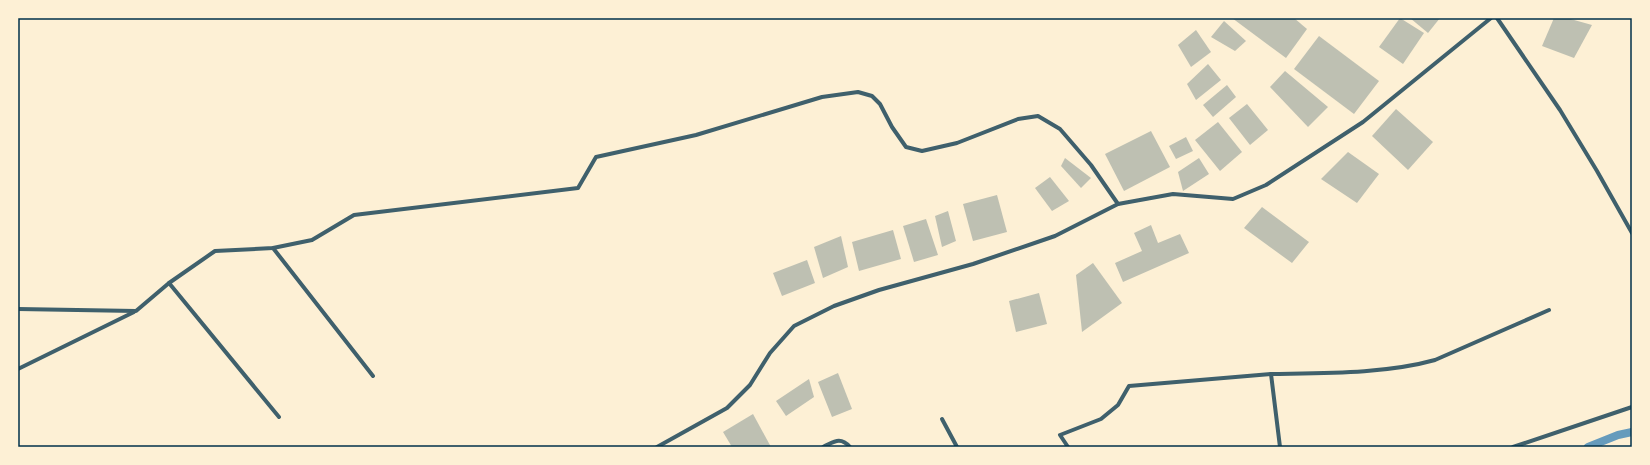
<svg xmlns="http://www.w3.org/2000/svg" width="1650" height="465" viewBox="0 0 1650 465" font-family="'Public Sans',sans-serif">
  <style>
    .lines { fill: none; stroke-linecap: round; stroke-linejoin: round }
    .stream { stroke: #669bbc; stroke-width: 8 }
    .building { fill: #bec0b2 }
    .minor { stroke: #3f606c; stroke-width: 4 }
    .neatline { fill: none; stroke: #003049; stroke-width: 1.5 }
  </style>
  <rect width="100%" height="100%" fill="#fdf0d5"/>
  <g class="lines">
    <path class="stream" d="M 1588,447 L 1618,435 L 1632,432"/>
  </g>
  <g class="building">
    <path d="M 1232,18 L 1294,18 L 1307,29 L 1286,58 Z"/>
    <path d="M 1400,18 L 1424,33 L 1403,64 L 1379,47 Z"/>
    <path d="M 1410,18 L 1440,18 L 1428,33 Z"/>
    <path d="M 1554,18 L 1567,18 L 1592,25 L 1574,58 L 1542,46 Z"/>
    <path d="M 1224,21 L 1246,41 L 1235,51 L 1211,37 Z"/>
    <path d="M 1196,30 L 1211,52 L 1191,67 L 1178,45 Z"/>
    <path d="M 1319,36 L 1379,81 L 1354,114 L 1294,69 Z"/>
    <path d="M 1208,64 L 1221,80 L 1196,100 L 1187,84 Z"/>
    <path d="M 1285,71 L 1328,107 L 1308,127 L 1270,87 Z"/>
    <path d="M 1227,85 L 1236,97 L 1213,117 L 1203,105 Z"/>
    <path d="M 1247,104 L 1268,130 L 1250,145 L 1229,118 Z"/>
    <path d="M 1396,109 L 1433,142 L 1408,170 L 1372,136 Z"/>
    <path d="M 1218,122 L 1242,152 L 1220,171 L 1195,140 Z"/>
    <path d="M 1151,131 L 1170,167 L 1124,191 L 1105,154 Z"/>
    <path d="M 1186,137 L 1193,151 L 1176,159 L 1169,146 Z"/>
    <path d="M 1348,152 L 1379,174 L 1357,203 L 1321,179 Z"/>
    <path d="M 1065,158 L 1091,178 L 1081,188 L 1061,166 Z"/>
    <path d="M 1199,158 L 1209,174 L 1183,191 L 1178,172 Z"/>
    <path d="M 1050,177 L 1069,201 L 1052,211 L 1035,188 Z"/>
    <path d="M 997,195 L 1007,232 L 973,241 L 963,204 Z"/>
    <path d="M 1262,207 L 1309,242 L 1292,263 L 1244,228 Z"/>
    <path d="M 948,211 L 956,241 L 942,247 L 935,216 Z"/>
    <path d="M 926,219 L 938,255 L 914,262 L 903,226 Z"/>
    <path d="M 1151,225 L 1158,243 L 1180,234 L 1189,253 L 1123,282 L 1115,263 L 1142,251 L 1134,233 Z"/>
    <path d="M 893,230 L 901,259 L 859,271 L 852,242 Z"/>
    <path d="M 841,236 L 848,267 L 823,278 L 814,247 Z"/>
    <path d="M 807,260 L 815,283 L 782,296 L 773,273 Z"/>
    <path d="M 1093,263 L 1122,303 L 1082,332 L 1076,275 Z"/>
    <path d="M 1039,293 L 1047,324 L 1016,332 L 1009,301 Z"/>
    <path d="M 838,373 L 852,409 L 832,417 L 818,382 Z"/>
    <path d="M 809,379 L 814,397 L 786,416 L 776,401 Z"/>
    <path d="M 753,414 L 771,447 L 732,447 L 723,432 Z"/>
  </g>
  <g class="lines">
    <g class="minor">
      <path d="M 1497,18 L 1560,110 L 1597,171 L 1632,233"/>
      <path d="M 273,248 L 373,376"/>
      <path d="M 169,283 L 279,417"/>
      <path d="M 18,309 L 136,311 L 169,283 L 215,251 L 273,248 L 312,240 L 354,215 L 578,188 L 596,157 L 696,135 L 822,97 L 858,92 L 872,96 L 880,104 L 892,127 L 906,147 L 922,151 L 957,143 L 1018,119 L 1038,116 L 1060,129 L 1091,165 L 1118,204"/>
      <path d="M 18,369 L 134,312"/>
      <path d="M 942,419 L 957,447"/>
      <path d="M 657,447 L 727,408 L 750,385 L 770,353 L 794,326 L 834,306 L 879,290 L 973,264 L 1055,236 L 1118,204 L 1173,194 L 1233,199 L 1266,185 L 1363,122 L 1491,18"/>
      <path d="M 823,447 C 834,442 840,436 850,447"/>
      <path d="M 1068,447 L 1060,435 L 1101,419 L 1118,405 L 1129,386 L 1271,374"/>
      <path d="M 1280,447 L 1271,374 C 1323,373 1385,374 1435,360 L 1549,310"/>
      <path d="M 1513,447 L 1632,407"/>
    </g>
  </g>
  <rect width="1650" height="465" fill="none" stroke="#fdf0d5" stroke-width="38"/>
  <rect x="19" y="19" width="1612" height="427" class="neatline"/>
</svg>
